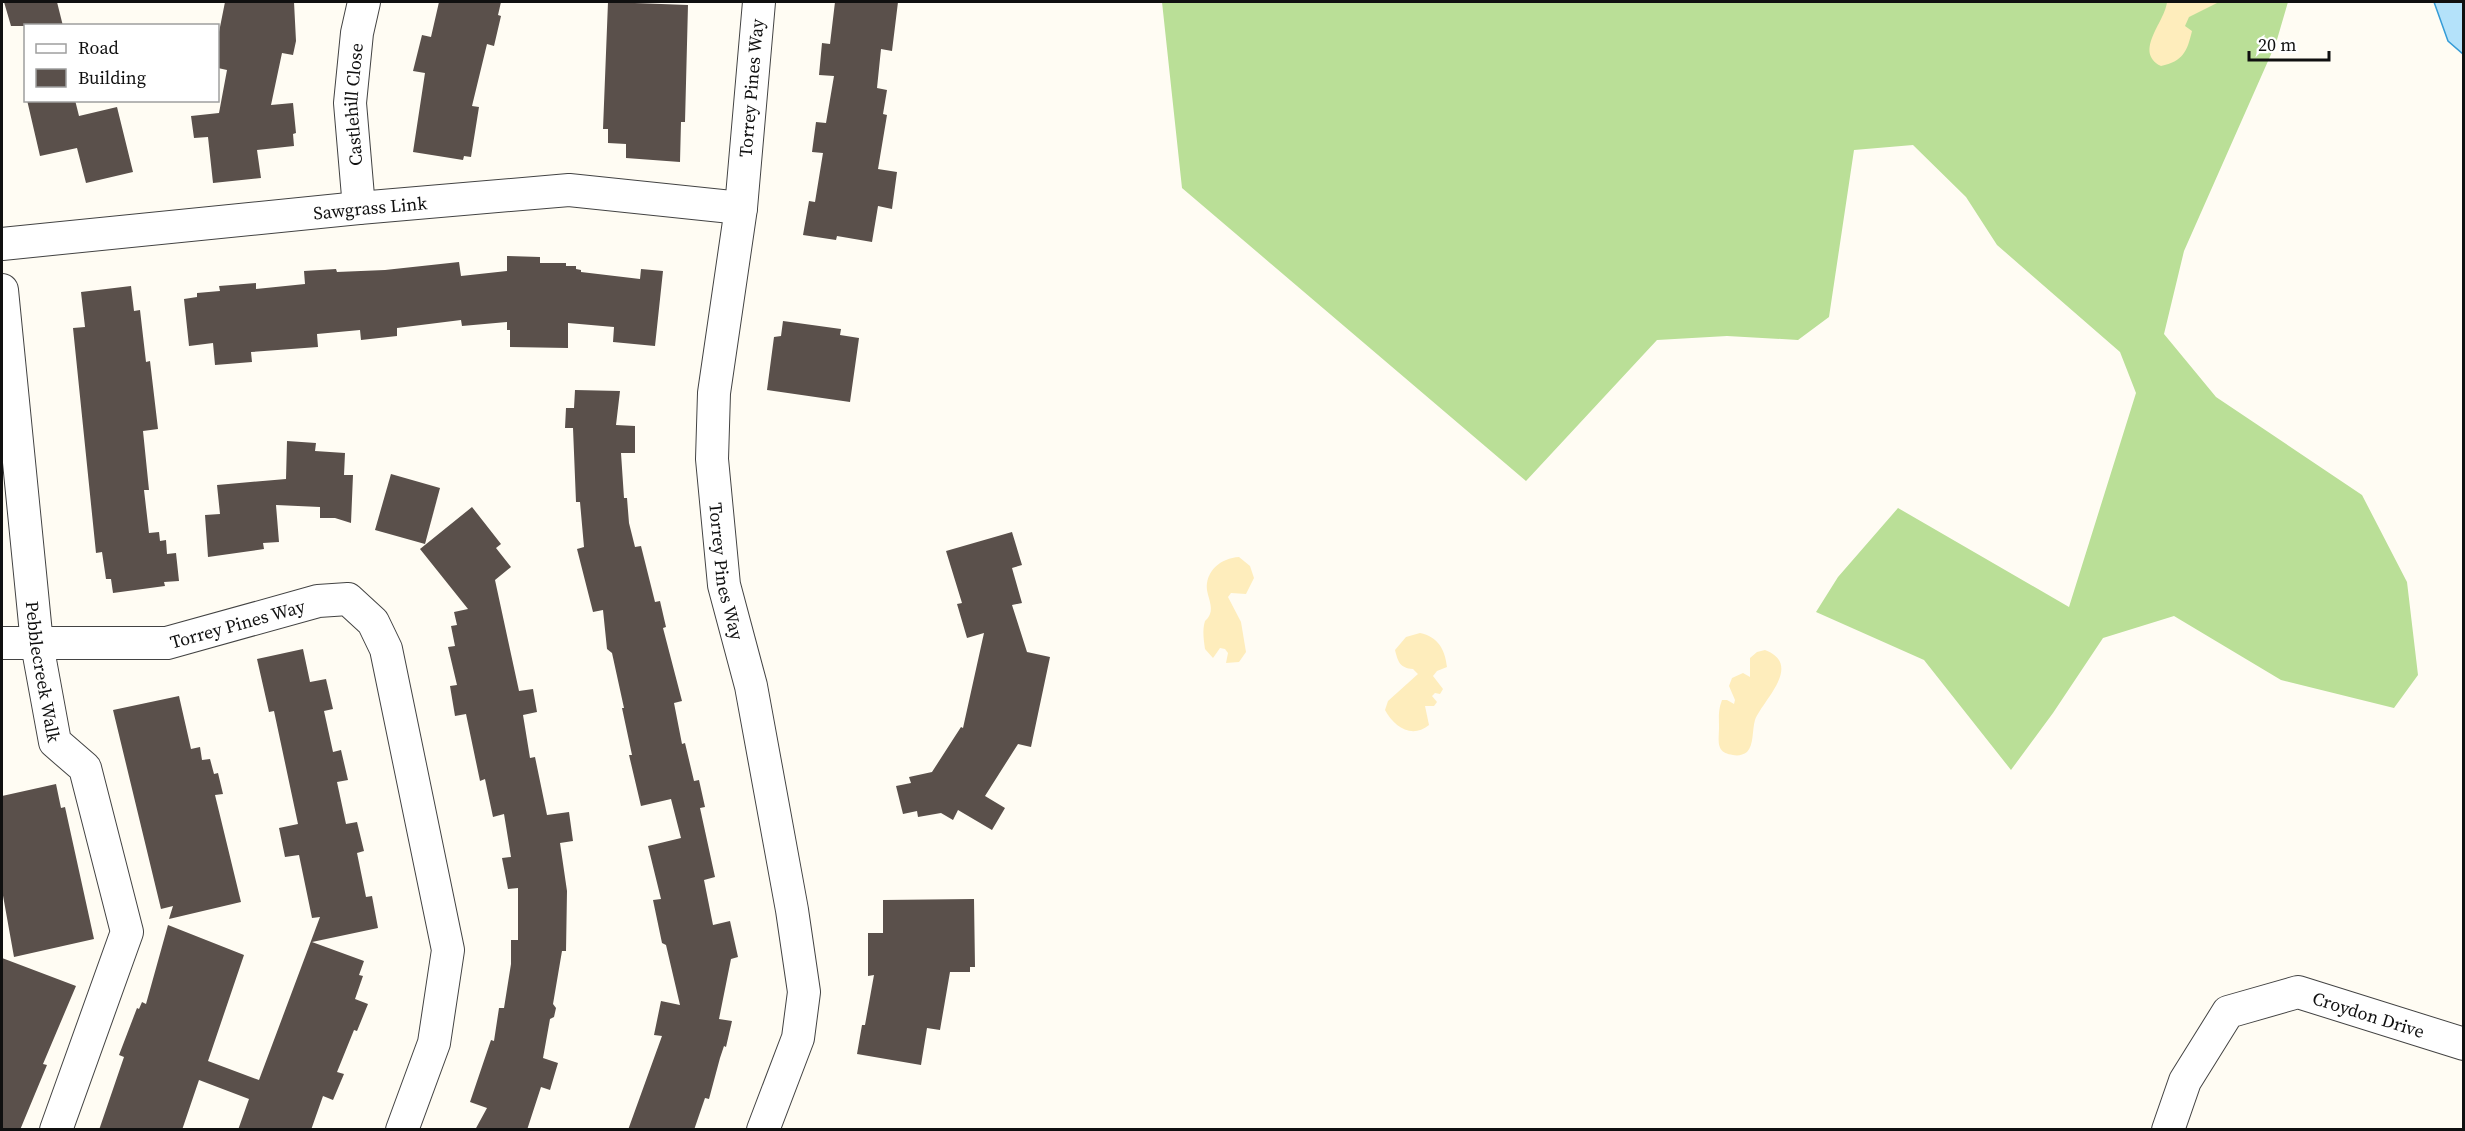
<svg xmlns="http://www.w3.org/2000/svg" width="2465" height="1131" viewBox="0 0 2465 1131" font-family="'Source Serif 4',serif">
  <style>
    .forest { fill: #badf97 }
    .sand { fill: #feedbc }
    .water { fill: #b4e2fa; stroke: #359cd7; stroke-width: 1.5 }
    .building { fill: #5a504b }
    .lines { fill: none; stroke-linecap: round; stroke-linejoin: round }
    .minor-casing { stroke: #434343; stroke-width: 34 }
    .minor { stroke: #fff; stroke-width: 32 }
    .labels { text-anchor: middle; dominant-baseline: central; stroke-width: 6; stroke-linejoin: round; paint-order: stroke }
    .street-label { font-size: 18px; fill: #101010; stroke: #fff }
  </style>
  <rect width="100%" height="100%" fill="#fffcf3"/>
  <path class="forest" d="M 1162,2 L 2288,2 L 2276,43 L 2184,251 L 2164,334 L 2216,397 L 2362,495 L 2407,582 L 2418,675 L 2394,708 L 2281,680 L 2174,616 L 2103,638 L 2053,713 L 2011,770 L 1924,660 L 1816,612 L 1838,577 L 1898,508 L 2069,607 L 2136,393 L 2120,352 L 1997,245 L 1966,197 L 1913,145 L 1854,150 L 1829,317 L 1798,340 L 1727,336 L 1657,340 L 1526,481 L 1182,188 Z"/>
  <g class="sand">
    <path d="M 2167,2 L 2219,2 L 2189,17 L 2185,26 L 2192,31 C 2187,52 2183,61 2161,66 C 2133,52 2165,22 2167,2 Z"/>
    <path d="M 1239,557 L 1250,566 L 1254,578 L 1246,594 L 1231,593 L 1228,597 L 1241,622 L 1246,652 L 1239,662 L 1226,663 L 1228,653 L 1225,649 L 1220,648 L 1213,658 L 1205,649 C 1204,641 1202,630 1205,621 C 1207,619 1209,617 1210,614 C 1213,607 1208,597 1207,590 C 1205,571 1221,558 1239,557 Z"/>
    <path d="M 1420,633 C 1438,637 1445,649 1447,667 L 1437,671 L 1433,676 L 1443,689 L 1440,694 L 1435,693 L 1432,696 L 1437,702 L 1434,706 L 1425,706 L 1429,725 C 1412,739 1394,727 1385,710 L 1388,701 L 1418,674 L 1413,669 C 1400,668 1398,662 1395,650 L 1406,637 Z"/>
    <path d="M 1765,650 C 1804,665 1762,701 1755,720 C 1752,730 1754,745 1747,752 C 1743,755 1738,756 1733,755 C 1715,753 1719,741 1719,727 C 1719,716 1718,711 1722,700 L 1727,700 L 1734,704 L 1735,700 L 1729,686 L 1732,678 L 1743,673 L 1750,677 L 1750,658 L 1757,652 Z"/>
  </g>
  <path class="water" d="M 2434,2 L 2463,2 L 2463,54 L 2448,41 Z"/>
  <g class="building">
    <path d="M 4,2 L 57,2 L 63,26 L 11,26 Z"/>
    <path d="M 225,2 L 294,2 L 296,41 L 293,55 L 282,53 L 271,105 L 293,103 L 296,133 L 293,134 L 294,146 L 257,150 L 261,178 L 213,183 L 208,137 L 194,138 L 191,116 L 219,113 L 227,70 L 218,68 L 218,37 Z"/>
    <path d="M 439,2 L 501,2 L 498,15 L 501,16 L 494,46 L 487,44 L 472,106 L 479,107 L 471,157 L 464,156 L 463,160 L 413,152 L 425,73 L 413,71 L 422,35 L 431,37 Z"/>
    <path d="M 608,2 L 688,5 L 685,122 L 681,122 L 680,162 L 626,158 L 626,144 L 608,143 L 608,129 L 603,129 Z"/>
    <path d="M 835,2 L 898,2 L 892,51 L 881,49 L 877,88 L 887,90 L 883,114 L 887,115 L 878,169 L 897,172 L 892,209 L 878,206 L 872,242 L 837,236 L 836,240 L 803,235 L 809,201 L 815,202 L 823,153 L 812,152 L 816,122 L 826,123 L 834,76 L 819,75 L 822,43 L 830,44 Z"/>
    <path d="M 27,100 L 75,100 L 79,116 L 117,107 L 133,172 L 86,183 L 77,148 L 40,156 Z"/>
    <path d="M 507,256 L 540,257 L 540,263 L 566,263 L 566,266 L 576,266 L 576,269 L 581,270 L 581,272 L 640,279 L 641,269 L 663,271 L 655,346 L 613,342 L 614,327 L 568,323 L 568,348 L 510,347 L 510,330 L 507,330 L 507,322 L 462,326 L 461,320 L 397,328 L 397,336 L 361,340 L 360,330 L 317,334 L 318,347 L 251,352 L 252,362 L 215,365 L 213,343 L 189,346 L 184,299 L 197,297 L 197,293 L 220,291 L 219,286 L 256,283 L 256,289 L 305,284 L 304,271 L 336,269 L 337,272 L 385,270 L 459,262 L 461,276 L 507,271 Z"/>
    <path d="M 131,286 L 134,311 L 140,310 L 146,362 L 150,361 L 158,429 L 143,431 L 149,490 L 144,490 L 149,533 L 159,532 L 160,541 L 166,540 L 167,554 L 176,553 L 179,581 L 164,582 L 165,586 L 113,593 L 111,579 L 106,579 L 102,552 L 96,553 L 73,328 L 85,327 L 81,292 Z"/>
    <path d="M 783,321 L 841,329 L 840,335 L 859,338 L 850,402 L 767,390 L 774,337 L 781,336 Z"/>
    <path d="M 575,390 L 620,391 L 616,425 L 635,426 L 635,453 L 621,453 L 624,498 L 627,498 L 629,523 L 635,547 L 641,546 L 655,602 L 660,601 L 666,627 L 663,628 L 682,701 L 674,703 L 682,744 L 685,743 L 694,781 L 699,780 L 705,807 L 700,808 L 715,877 L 704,880 L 713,925 L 730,921 L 738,957 L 731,959 L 719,1019 L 732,1021 L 726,1047 L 724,1046 L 720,1058 L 709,1099 L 705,1098 L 694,1130 L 628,1130 L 662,1036 L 654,1035 L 661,1001 L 680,1005 L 666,945 L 662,943 L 653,900 L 661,899 L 648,846 L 681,838 L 671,799 L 641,806 L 629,755 L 632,755 L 622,708 L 624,708 L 612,653 L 607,649 L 603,610 L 593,612 L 577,549 L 584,547 L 580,502 L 576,502 L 573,428 L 565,428 L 566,408 L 574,408 Z"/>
    <path d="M 287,441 L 316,443 L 315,451 L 345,453 L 344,475 L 353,475 L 351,523 L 335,518 L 320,518 L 320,507 L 276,505 L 279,542 L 263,543 L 264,549 L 208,557 L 205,515 L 220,514 L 217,485 L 286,479 Z"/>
    <path d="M 391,474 L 440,488 L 425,544 L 375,530 Z"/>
    <path d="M 472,507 L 501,544 L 496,548 L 511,567 L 495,580 L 519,691 L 533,689 L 537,712 L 523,715 L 530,758 L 535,757 L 547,815 L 569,812 L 573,841 L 560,843 L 567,891 L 566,951 L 562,951 L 553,1004 L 556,1008 L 554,1017 L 550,1019 L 543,1058 L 558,1063 L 550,1090 L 541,1087 L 527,1130 L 475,1130 L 487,1108 L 470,1102 L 491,1040 L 494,1041 L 499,1008 L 504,1008 L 511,964 L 511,940 L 518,940 L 518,888 L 508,889 L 502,858 L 511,857 L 504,814 L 493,817 L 485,779 L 480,781 L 466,714 L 455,716 L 450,686 L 457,685 L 448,647 L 455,646 L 451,626 L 457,625 L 454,612 L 468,609 L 420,549 Z"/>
    <path d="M 1012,532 L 1022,565 L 1012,568 L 1022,603 L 1012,605 L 1027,652 L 1050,657 L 1031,747 L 1018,744 L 985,796 L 1005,808 L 992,830 L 958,810 L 953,820 L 941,813 L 918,817 L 917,811 L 903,814 L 896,786 L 911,783 L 909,777 L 932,772 L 961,727 L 963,728 L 984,633 L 967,638 L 957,604 L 962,603 L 946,551 Z"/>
    <path d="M 303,649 L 310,682 L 326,679 L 333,709 L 324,711 L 333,752 L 341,750 L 348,780 L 337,782 L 346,824 L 357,822 L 364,851 L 357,853 L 366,897 L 372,896 L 378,928 L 312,942 L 364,961 L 359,975 L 363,976 L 355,999 L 368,1004 L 357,1031 L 354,1030 L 337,1072 L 344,1074 L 333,1100 L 323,1096 L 311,1130 L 238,1130 L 249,1099 L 199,1080 L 182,1130 L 99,1130 L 124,1057 L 119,1055 L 137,1008 L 139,1009 L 142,1002 L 146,1004 L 168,925 L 244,955 L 208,1061 L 259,1080 L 320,917 L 312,918 L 299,855 L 285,857 L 279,828 L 298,824 L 274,711 L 269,712 L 257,659 Z"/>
    <path d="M 179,696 L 191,749 L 200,747 L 202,760 L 210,759 L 214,774 L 218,773 L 223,794 L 215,795 L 241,902 L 169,919 L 173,906 L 161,909 L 113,710 Z"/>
    <path d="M 56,784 L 61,808 L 65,807 L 94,939 L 14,957 L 2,890 L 2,796 Z"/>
    <path d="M 974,899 L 975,967 L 970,967 L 970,972 L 950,972 L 940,1030 L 927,1028 L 921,1065 L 857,1054 L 862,1025 L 865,1025 L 874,975 L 868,976 L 868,933 L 883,933 L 883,900 Z"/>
    <path d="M 2,958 L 76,986 L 43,1064 L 47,1065 L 20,1130 L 2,1130 Z"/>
  </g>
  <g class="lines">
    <g class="minor-casing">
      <g id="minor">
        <path id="s1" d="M 759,2 L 741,208 L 714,393 L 712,459 L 724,585 L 751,686 L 792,910 L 804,992 L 798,1038 L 763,1130"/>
        <path id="s2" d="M 359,208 L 350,103 L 357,33 L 364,2"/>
        <path id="s3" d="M 2,244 L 359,208 L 569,190 L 741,208"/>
        <path id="s4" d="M 2,290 L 37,644 L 55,742 L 85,768 L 127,932 L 56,1130"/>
        <path id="s5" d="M 2,643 L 167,643 L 318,601 L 348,599 L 373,622 L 386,649 L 448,950 L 434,1043 L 402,1130"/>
        <path id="s6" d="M 2168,1130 L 2185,1081 L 2228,1012 L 2298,992 L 2464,1044"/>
      </g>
    </g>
    <use href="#minor" class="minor"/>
  </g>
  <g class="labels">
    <g class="street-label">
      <text transform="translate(751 88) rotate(-85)">Torrey Pines Way</text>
      <text stroke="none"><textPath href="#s2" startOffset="104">Castlehill Close</textPath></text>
      <text stroke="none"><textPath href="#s3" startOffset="370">Sawgrass Link</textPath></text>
      <text stroke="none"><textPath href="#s1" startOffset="573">Torrey Pines Way</textPath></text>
      <text stroke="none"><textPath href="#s5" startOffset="238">Torrey Pines Way</textPath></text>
      <text stroke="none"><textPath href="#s4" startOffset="384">Pebblecreek Walk</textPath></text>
      <text stroke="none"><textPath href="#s6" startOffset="280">Croydon Drive</textPath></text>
    </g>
  </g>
  <rect width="2465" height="1131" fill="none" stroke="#101010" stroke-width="6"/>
  <rect x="24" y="24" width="195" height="78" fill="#ffffff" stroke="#9f9f9f" stroke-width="1.5"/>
  <rect x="36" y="44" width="30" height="9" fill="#ffffff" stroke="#9f9f9f" stroke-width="1.5"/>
  <text x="78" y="54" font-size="18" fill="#101010">Road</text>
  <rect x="36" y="69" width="30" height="18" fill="#5a504b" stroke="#9f9f9f" stroke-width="1.5"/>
  <text x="78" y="84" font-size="18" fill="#101010">Building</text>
  <path d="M2249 51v9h80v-9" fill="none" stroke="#101010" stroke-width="3"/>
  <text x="2258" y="51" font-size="18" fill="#101010" stroke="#ffffff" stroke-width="4.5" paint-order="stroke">20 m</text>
</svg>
